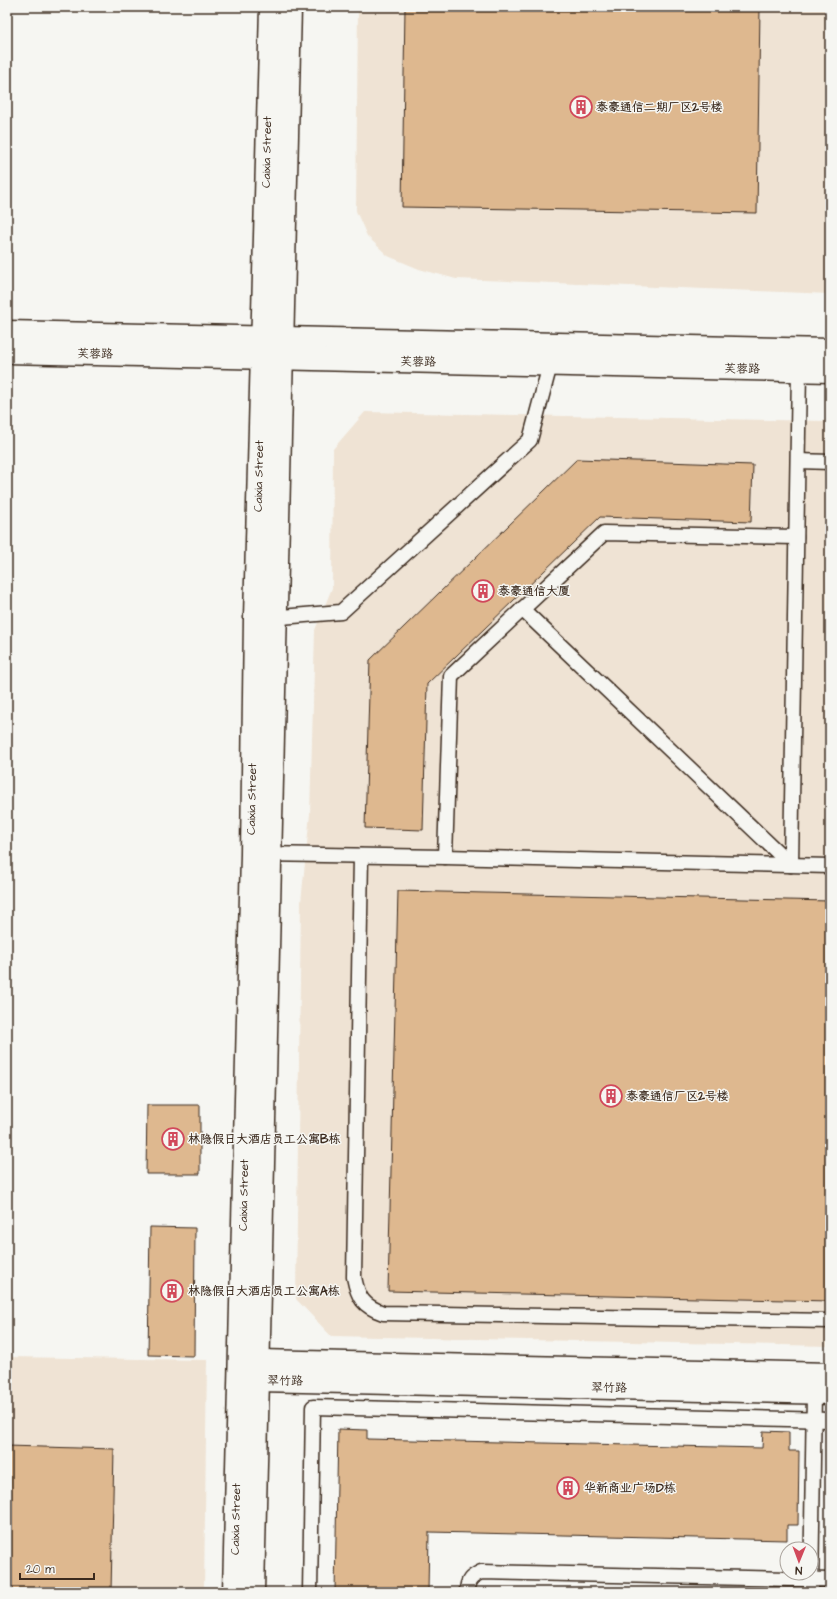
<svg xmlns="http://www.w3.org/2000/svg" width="837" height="1599" viewBox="0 0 837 1599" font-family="'Architects Daughter','LXGW WenKai TC',sans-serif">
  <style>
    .built { fill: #efe3d4 }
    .building { fill: #deb88f; stroke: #3b2a1e }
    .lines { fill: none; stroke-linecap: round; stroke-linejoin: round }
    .service-casing { stroke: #3b2a1e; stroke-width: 17 }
    .tertiary-casing { stroke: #3b2a1e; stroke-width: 25 }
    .secondary-casing { stroke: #3b2a1e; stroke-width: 25 }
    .service { stroke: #f6f6f2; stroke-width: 14 }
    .tertiary { stroke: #f6f6f2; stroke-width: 22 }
    .secondary { stroke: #f6f6f2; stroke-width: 22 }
    .labels { text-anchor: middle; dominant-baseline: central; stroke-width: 3; stroke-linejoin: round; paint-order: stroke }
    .poi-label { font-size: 12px; font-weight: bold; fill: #3b2a1e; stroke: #f6f6f2; text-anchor: start }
    .street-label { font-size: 12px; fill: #3b2a1e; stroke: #f6f6f2 }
  </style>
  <rect width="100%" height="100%" fill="#f6f6f2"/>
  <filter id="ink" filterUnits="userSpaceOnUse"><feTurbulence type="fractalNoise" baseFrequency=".025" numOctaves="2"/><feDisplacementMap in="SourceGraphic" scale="8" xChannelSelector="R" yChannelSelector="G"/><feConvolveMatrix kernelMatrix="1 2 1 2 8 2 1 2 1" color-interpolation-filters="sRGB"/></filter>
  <g filter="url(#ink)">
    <g class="built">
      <path d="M 358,7 L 830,7 L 830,294 L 456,279 L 419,269 L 388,256 L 367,236 L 356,211 Z"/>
      <path d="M 365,412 L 825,421 L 830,415 L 830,1346 L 331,1336 L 296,1299 L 301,902 L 310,814 L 315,630 L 332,588 L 333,449 Z"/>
      <path d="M 7,1357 L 207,1360 L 204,1592 L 7,1592 Z"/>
    </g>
    <g class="building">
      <path d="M 405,7 L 760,7 L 757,213 L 402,207 Z"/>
      <path d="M 577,459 L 753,465 L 751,522 L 600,517 L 427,684 L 423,830 L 365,828 L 370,660 Z"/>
      <path d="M 398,891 L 830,901 L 830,1301 L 388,1291 Z"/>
      <path d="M 147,1105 L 200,1105 L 200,1174 L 146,1174 Z"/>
      <path d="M 150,1227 L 195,1228 L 194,1356 L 148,1355 Z"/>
      <path d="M 338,1429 L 367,1430 L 367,1439 L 762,1448 L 763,1431 L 789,1432 L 789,1451 L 799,1451 L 798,1525 L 787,1525 L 787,1540 L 429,1532 L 428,1592 L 335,1592 Z"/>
      <path d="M 7,1446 L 114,1449 L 111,1592 L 7,1592 Z"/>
      <path d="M 830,1462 L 830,1526 L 829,1526 Z"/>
    </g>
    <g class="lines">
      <g class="service-casing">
        <g id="service">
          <path d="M 798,461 L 830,462"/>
          <path d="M 522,609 L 791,865"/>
          <path d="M 269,618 L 341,612 L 530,440 L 550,365"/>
          <path d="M 262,854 L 445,857 L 830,866"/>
          <path d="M 361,856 L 354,1277 C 358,1298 363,1306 383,1313 L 830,1321"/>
          <path d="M 445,857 L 451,676 L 604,533 L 796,537"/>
          <path d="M 791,865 L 799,370"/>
          <path d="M 310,1592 L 313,1407 L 830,1420"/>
          <path d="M 467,1592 C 467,1580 471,1577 481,1572 L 830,1580"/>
          <path d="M 811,1592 L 814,1393"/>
        </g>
      </g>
      <g class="tertiary-casing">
        <g id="tertiary">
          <path d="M 7,332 L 830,350"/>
          <path d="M 7,352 L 830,371"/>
          <path d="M 242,1369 L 259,1361 L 830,1374"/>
          <path d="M 242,1372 L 258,1380 L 830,1393"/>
        </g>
      </g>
      <g class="secondary-casing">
        <g id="secondary">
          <path d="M 234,1592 L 252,854 L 255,618 L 271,7"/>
          <path d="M 253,1592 L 290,7"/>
        </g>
      </g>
      <use href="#service" class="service"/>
      <use href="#tertiary" class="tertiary"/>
      <use href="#secondary" class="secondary"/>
    </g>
  </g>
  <defs>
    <g id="building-ring" transform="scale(1.15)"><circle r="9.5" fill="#f6f6f2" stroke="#d1495b" stroke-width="1.5"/><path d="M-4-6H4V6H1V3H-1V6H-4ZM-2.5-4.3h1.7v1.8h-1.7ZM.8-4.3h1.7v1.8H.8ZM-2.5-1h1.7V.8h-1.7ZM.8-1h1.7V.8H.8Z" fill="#d1495b"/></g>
  </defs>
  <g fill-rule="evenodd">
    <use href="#building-ring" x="581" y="107"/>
    <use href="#building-ring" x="483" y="591"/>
    <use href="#building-ring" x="611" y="1096"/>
    <use href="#building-ring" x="173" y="1139"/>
    <use href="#building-ring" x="172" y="1291"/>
    <use href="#building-ring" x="568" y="1488"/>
  </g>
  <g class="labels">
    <g class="poi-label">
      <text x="596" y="107">泰豪通信二期厂区2号楼</text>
      <text x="498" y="591">泰豪通信大厦</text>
      <text x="626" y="1096">泰豪通信厂区2号楼</text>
      <text x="188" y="1139">林隐假日大酒店员工公寓B栋</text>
      <text x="188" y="1291">林隐假日大酒店员工公寓A栋</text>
      <text x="584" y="1488">华新商业广场D栋</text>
    </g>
    <g class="street-label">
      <text transform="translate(267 152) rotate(-89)">Caixia Street</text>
      <text transform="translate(95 354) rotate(1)">芙蓉路</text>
      <text transform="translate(418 362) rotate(1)">芙蓉路</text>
      <text transform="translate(742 369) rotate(1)">芙蓉路</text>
      <text transform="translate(259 476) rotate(-89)">Caixia Street</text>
      <text transform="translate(252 799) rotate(-89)">Caixia Street</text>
      <text transform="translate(244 1195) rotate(-89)">Caixia Street</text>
      <text transform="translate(285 1381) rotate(1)">翠竹路</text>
      <text transform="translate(609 1388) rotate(1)">翠竹路</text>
      <text transform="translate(236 1519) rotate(-89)">Caixia Street</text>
    </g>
  </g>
  <rect width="837" height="1599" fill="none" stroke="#f6f6f2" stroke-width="24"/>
  <rect x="12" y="12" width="813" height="1575" fill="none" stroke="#3b2a1e" stroke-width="1.5" filter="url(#ink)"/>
  <g transform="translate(799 1561) rotate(181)"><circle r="19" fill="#f6f6f2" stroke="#aba49d"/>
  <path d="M0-3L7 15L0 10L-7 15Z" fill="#d1495b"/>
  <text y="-6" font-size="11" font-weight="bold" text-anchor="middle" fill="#3b2a1e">N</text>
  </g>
  <path d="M20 1573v6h74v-6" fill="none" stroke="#3b2a1e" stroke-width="2"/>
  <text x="26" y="1573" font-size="12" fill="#3b2a1e" stroke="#f6f6f2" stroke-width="3" paint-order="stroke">20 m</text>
</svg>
